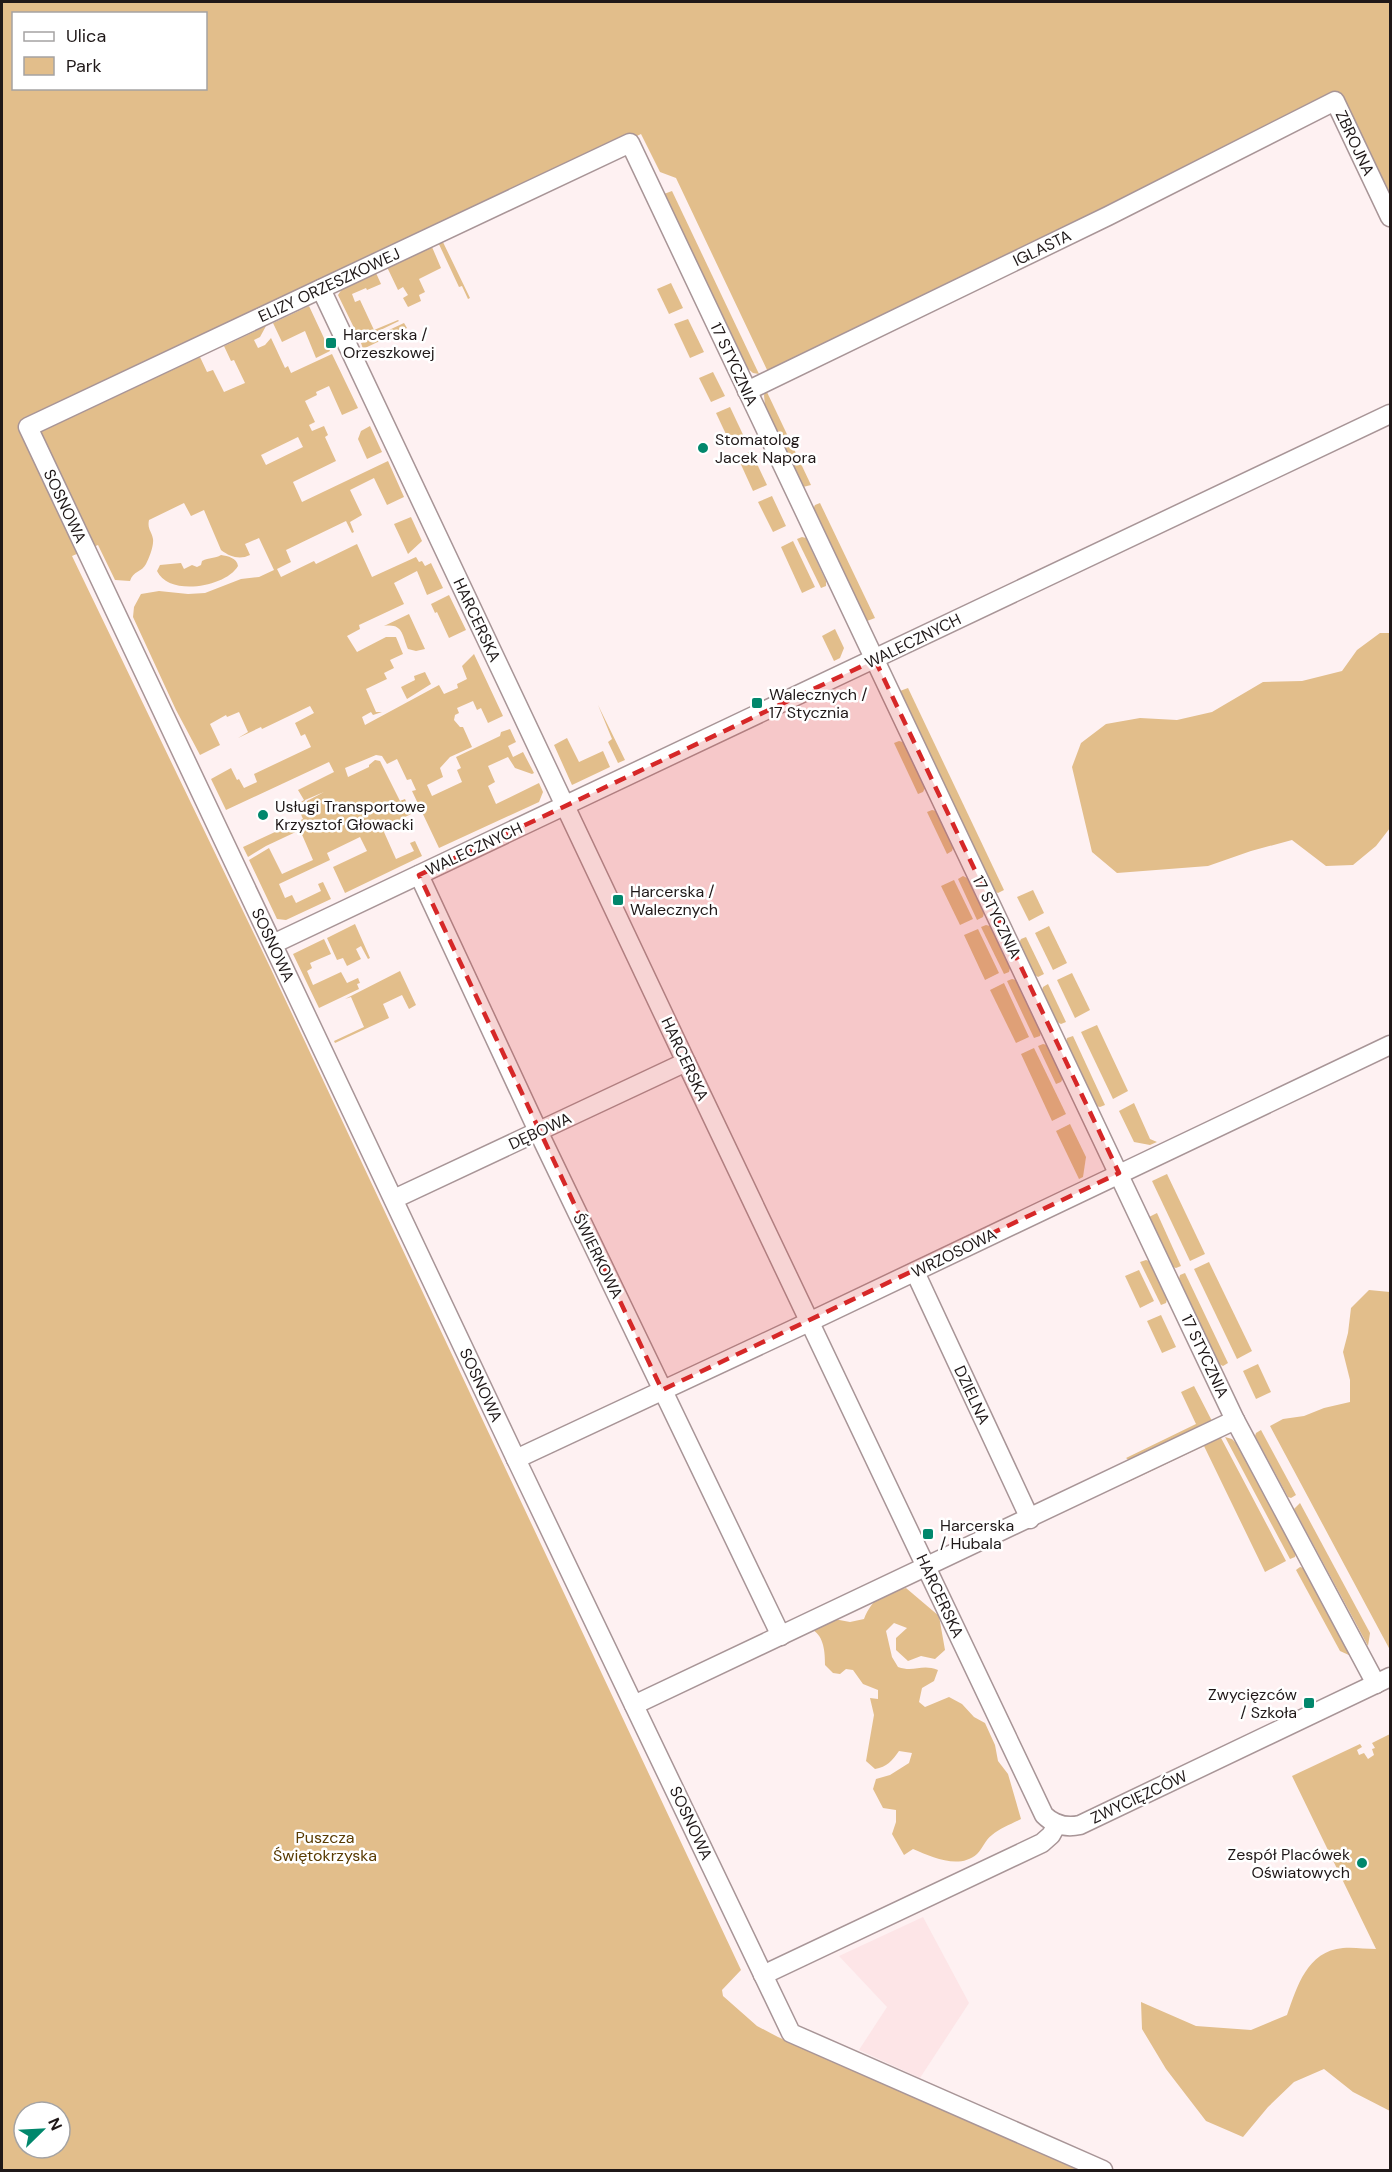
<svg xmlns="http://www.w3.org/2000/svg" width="1392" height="2172" viewBox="0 0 1392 2172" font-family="'DM Sans',sans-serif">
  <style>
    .built { fill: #fde5e7 }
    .green { fill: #e2be8b; fill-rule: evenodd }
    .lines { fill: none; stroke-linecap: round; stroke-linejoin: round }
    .minor-casing { stroke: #a89597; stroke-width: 21 }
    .minor { stroke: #fff; stroke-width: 18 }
    .marked { fill: #d62828; fill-opacity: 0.2; stroke: #d62828; stroke-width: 4.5; stroke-dasharray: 12 8; stroke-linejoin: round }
    .poi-dot { fill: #01876c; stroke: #fff; stroke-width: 2 }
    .labels { text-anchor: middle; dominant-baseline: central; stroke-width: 5; stroke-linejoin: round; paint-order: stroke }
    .street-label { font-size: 16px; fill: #1f1818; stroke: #fff }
    .poi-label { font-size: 16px; fill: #1f1818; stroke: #fff; text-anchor: start }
    .park-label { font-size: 16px; fill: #583a01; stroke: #fff }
  </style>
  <rect width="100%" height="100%" fill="#fef1f2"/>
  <path class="built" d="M 923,1917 L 969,2003 L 920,2078 L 859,2050 L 887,2007 L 839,1956 Z"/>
  <g class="green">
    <path d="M 2,2 L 1390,2 L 1390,214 L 1336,99 L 768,372 L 676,178 L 660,172 L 641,134 L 150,368 L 155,378 L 200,357 L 207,372 L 213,370 L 224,392 L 245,383 L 234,360 L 231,361 L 224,346 L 266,326 L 260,337 L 254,340 L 258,348 L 265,345 L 271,338 L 285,368 L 288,366 L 291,373 L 332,354 L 358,408 L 342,415 L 329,386 L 316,392 L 317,395 L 305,401 L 315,422 L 309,425 L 312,431 L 324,426 L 328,435 L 325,437 L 336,461 L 293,482 L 302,502 L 388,461 L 404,497 L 387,505 L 374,478 L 350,490 L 362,515 L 350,522 L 354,532 L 352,533 L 346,521 L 286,550 L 291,562 L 277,569 L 281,577 L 314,561 L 316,564 L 357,544 L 372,577 L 416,557 L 419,562 L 422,561 L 425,566 L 431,563 L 443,588 L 427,595 L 417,571 L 394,583 L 404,604 L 359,625 L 360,629 L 347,636 L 357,652 L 386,637 L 396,637 L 403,654 L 390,660 L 394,668 L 384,673 L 387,679 L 366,689 L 376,712 L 382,712 L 373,715 L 371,712 L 362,717 L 365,725 L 439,685 L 444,694 L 458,688 L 457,684 L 467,679 L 462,666 L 474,654 L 503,716 L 488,723 L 481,708 L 477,710 L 473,701 L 457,708 L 459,713 L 455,715 L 454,720 L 460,727 L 463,727 L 472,747 L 450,757 L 440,768 L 443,777 L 427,785 L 432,796 L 462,782 L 457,770 L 461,768 L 456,757 L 500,736 L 501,732 L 510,729 L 516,742 L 508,746 L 513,757 L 523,752 L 534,773 L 532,774 L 515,768 L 508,757 L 488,766 L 495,782 L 488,786 L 496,804 L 539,783 L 543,792 L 539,802 L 439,848 L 412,791 L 416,790 L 411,779 L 407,780 L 397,759 L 387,764 L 382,756 L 376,755 L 345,768 L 348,777 L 369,767 L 369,765 L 375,760 L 380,761 L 400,801 L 405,799 L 411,814 L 389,825 L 390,829 L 384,832 L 396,859 L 414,851 L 410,843 L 415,841 L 422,856 L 345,893 L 333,867 L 367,851 L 360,837 L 327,853 L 330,860 L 279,884 L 285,898 L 292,895 L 296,903 L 321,891 L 318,884 L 323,882 L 331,899 L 286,920 L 277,919 L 249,860 L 269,848 L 282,874 L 313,860 L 300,830 L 266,846 L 248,857 L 243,847 L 303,819 L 299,810 L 306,806 L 307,801 L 324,792 L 305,800 L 303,805 L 301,802 L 304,800 L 298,790 L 334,772 L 329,762 L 226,810 L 211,779 L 231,768 L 237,780 L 239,779 L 244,788 L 257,782 L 254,774 L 311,747 L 305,734 L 301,736 L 295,723 L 314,713 L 310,706 L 262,729 L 261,727 L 238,738 L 248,732 L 239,712 L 227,717 L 226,715 L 210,724 L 220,745 L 200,755 L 176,710 L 133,617 L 134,607 L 141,594 L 159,591 L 188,594 L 205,593 L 241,579 L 259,577 L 274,570 L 259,538 L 245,544 L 250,555 C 240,560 230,557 221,550 L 204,510 L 191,516 L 184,503 L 149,520 C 147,529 152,532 153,539 C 154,546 149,558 146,564 C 142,572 133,571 130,581 L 115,580 L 98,545 L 72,556 L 269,965 L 741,1970 L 722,1990 L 723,1996 L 757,2026 L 778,2037 L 1080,2170 L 2,2170 ZM 14,14 L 206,14 L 206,88 L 14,88 ZM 298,437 L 303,447 L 266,465 L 261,455 ZM 24,2112 L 60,2112 L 60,2148 L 24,2148 Z"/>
    <path d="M 672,191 L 759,374 L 753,373 L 747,368 L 664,194 Z"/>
    <path d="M 441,238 L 470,298 L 468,299 L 462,286 L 459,287 L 437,240 Z"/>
    <path d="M 432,247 L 441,268 L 419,279 L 425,292 L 419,295 L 421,301 L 408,307 L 403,298 L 408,295 L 403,287 L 398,290 L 387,267 Z"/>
    <path d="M 376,273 L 381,284 L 367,290 L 366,288 L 352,294 L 355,302 L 360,300 L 374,330 L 398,320 L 399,321 L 360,340 L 338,295 L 342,289 Z"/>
    <path d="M 671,283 L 683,308 L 669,314 L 657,289 Z"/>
    <path d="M 309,306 L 330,351 L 316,358 L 305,331 L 282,342 L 273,323 Z"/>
    <path d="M 688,319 L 704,352 L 690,358 L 674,324 Z"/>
    <path d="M 404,323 L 407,328 L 363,349 L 361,343 Z"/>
    <path d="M 713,372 L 725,396 L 711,402 L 699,378 Z"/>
    <path d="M 766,390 L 811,485 L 803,487 L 765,406 L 764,395 Z"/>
    <path d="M 730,407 L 746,441 L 732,447 L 716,413 Z"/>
    <path d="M 370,426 L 382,452 L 367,459 L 358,439 L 361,431 Z"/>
    <path d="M 751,451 L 767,485 L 753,491 L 738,458 Z"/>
    <path d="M 772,496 L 786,526 L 773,532 L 758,502 Z"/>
    <path d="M 820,503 L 875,618 L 867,621 L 813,509 L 815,505 Z"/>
    <path d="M 411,517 L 422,541 L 408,554 L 394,524 Z"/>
    <path d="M 802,537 L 806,538 L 826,581 L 826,586 L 821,588 L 797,539 Z"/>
    <path d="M 793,541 L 815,587 L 802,593 L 781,547 Z"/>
    <path d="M 221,555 C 228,556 237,558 238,566 C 226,587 169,597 157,571 L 160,565 L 181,563 L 184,569 L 192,565 L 197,567 L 201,565 L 202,561 C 209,557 215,559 221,555 Z"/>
    <path d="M 449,595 L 466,630 L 449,638 L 437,612 L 435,613 L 431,604 Z"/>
    <path d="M 409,614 L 425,649 L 416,651 L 408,649 C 402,635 403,623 384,626 Z"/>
    <path d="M 835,629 L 844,648 L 840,658 L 834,661 L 822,636 Z"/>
    <path d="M 1380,633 L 1390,633 L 1390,828 L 1376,846 L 1353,865 L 1326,866 L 1292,840 L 1251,851 L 1208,866 L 1117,873 L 1092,852 L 1072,767 L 1081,743 L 1106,724 L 1140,718 L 1177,720 L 1212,712 L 1263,682 L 1302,681 L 1342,671 L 1357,650 Z"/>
    <path d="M 425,672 L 431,684 L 407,699 L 401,687 L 415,680 L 414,676 Z"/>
    <path d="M 908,688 L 1004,890 L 998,893 L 994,891 L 900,691 Z"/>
    <path d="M 598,705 L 625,760 L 618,763 L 608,742 L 612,739 Z"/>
    <path d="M 567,738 L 579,762 L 603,751 L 610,767 L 572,785 L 554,745 Z"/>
    <path d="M 899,741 L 903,742 L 925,788 L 923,792 L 918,794 L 894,743 Z"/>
    <path d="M 932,810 L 936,811 L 953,848 L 952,851 L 947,854 L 927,812 Z"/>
    <path d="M 963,876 L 967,878 L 984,913 L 983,917 L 977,920 L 958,879 Z"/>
    <path d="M 954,880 L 973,919 L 960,925 L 941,886 Z"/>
    <path d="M 1033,890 L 1044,913 L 1029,921 L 1017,897 Z"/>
    <path d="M 355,924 L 370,958 L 368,959 L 361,946 L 356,949 L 361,959 L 347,966 L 343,958 L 337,960 L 327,938 Z"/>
    <path d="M 986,925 L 990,926 L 1010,968 L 1009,972 L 1004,974 L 981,927 Z"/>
    <path d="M 1049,926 L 1067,963 L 1053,970 L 1035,933 Z"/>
    <path d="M 978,929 L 999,973 L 985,980 L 964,935 Z"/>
    <path d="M 1026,937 L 1044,974 L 1038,977 L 1035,975 L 1019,943 L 1021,939 Z"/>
    <path d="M 324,939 L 331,954 L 310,963 L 312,968 L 307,971 L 313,985 L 341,972 L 347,983 L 358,978 L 360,983 L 357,984 L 359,989 L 319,1008 L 293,954 Z"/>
    <path d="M 400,971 L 416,1005 L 409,1009 L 402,995 L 383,1004 L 389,1018 L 335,1043 L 334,1041 L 364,1027 L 351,997 L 345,999 Z"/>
    <path d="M 1072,973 L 1090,1010 L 1075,1018 L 1057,980 Z"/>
    <path d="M 1012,979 L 1016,980 L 1041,1032 L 1040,1036 L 1034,1038 L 1007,981 Z"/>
    <path d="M 1004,983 L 1029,1037 L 1016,1043 L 990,990 Z"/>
    <path d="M 1048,984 L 1066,1022 L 1061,1024 L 1057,1022 L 1042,990 L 1043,987 Z"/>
    <path d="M 1097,1025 L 1128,1091 L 1113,1099 L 1081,1032 Z"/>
    <path d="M 1073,1036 L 1105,1105 L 1100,1107 L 1096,1106 L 1066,1042 L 1067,1038 Z"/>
    <path d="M 1043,1044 L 1047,1045 L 1063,1078 L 1061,1082 L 1056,1084 L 1038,1046 Z"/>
    <path d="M 1034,1048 L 1066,1114 L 1052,1121 L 1021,1054 Z"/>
    <path d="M 1134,1103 L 1150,1139 L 1157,1142 L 1150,1145 L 1134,1142 L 1119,1111 Z"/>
    <path d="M 1070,1124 L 1086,1157 L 1083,1177 L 1079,1179 L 1056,1131 Z"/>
    <path d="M 1167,1174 L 1205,1254 L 1190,1261 L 1152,1181 Z"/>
    <path d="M 1157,1213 L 1181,1266 L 1176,1268 L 1173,1267 L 1149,1217 Z"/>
    <path d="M 1146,1260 L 1149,1261 L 1167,1299 L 1166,1303 L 1161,1305 L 1140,1262 Z"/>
    <path d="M 1209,1262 L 1252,1351 L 1237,1359 L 1194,1269 Z"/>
    <path d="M 1139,1270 L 1154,1301 L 1140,1308 L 1125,1276 Z"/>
    <path d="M 1185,1273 L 1228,1363 L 1223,1366 L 1219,1364 L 1179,1279 L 1180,1275 Z"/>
    <path d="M 1369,1290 L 1390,1292 L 1390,1650 L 1270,1426 L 1283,1419 L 1304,1416 L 1324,1408 L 1350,1402 L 1350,1380 L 1343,1352 L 1348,1333 L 1351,1308 Z"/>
    <path d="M 1161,1315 L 1176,1347 L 1162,1353 L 1147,1321 Z"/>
    <path d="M 1258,1364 L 1271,1392 L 1256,1399 L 1243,1371 Z"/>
    <path d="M 1194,1386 L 1212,1421 L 1131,1462 L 1126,1458 L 1196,1424 L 1181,1392 Z"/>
    <path d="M 1261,1430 L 1296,1495 L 1291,1498 L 1288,1497 L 1255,1436 L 1256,1433 Z"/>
    <path d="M 1220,1436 L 1286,1561 L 1265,1572 L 1204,1446 L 1126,1483 L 1127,1479 Z"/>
    <path d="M 1225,1437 L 1232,1439 L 1239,1446 L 1296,1553 L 1295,1557 L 1290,1559 Z"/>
    <path d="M 1300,1503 L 1370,1633 L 1368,1646 L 1294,1509 Z"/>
    <path d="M 1300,1567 L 1304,1568 L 1351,1656 L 1340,1651 L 1296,1570 Z"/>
    <path d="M 906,1588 L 939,1616 L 945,1650 L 935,1659 L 921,1656 L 908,1661 L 896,1650 L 896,1638 L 907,1628 L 894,1623 L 886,1631 L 892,1657 L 898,1667 C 915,1673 921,1663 938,1670 L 934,1681 L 922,1688 L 919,1702 L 925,1707 L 949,1697 L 962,1704 L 974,1717 L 985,1723 L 995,1745 L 998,1761 L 1008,1774 L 1021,1819 C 1012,1824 1000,1828 992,1835 C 985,1840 983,1848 977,1854 C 959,1870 932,1857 913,1849 L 904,1855 L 892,1834 L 896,1822 L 896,1810 L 883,1808 L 873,1789 L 876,1779 L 890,1775 L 909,1763 L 912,1753 L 899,1751 C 892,1761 887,1767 875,1769 L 866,1761 L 874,1715 L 870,1698 L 878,1699 L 878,1690 L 863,1684 L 853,1670 L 846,1669 L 840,1674 L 833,1673 L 825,1665 C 825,1652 824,1637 813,1630 L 834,1619 L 850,1622 L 864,1619 C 873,1597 884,1593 906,1588 Z"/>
    <path d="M 1390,1734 L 1390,2111 L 1353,2092 L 1324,2069 L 1294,2082 L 1268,2107 L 1243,2137 L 1206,2121 L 1166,2069 L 1142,2029 L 1141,2002 L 1196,2026 L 1251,2030 L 1287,2015 C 1297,1987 1307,1951 1343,1948 C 1354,1947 1365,1949 1376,1949 L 1292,1776 L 1360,1744 L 1362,1747 L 1357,1750 L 1359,1755 L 1364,1753 L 1368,1759 L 1374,1755 L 1372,1749 L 1375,1748 L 1372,1743 Z"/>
  </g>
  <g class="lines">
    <g class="minor-casing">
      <g id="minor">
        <path d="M 321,289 L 686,1062 L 1044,1815 C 1054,1825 1066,1828 1080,1825 L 1390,1677"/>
        <path d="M 747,391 L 1108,216 L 1335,101 L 1390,217"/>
        <path d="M 419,875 L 538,1131 L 781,1636"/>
        <path d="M 273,944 L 1390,414"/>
        <path d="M 394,1199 L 686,1062"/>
        <path d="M 915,1272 L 1030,1519"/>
        <path d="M 516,1459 L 809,1322 L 1390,1045"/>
        <path d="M 634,1705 L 1235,1420"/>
        <path d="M 763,1975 L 1042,1843 L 1051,1835 L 1057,1824"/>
        <path d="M 1103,2170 L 791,2033 L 516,1459 L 28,427 L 630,143 L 1235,1420 L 1376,1684"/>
      </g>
    </g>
    <use href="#minor" class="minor"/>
  </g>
  <path class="marked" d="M 875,660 L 1119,1173 L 662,1390 L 419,875 Z"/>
  <g class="poi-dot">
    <rect x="325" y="337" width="12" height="12" rx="3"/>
    <circle cx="703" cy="448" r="6"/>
    <rect x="751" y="697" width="12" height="12" rx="3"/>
    <circle cx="263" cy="815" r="6"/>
    <rect x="612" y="894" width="12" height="12" rx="3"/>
    <rect x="922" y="1528" width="12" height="12" rx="3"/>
    <rect x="1303" y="1697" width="12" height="12" rx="3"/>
    <circle cx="1362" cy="1863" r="6"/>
  </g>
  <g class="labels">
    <g class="street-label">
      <text transform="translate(1355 143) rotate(65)">ZBROJNA</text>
      <text transform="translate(1042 248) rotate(-26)">IGLASTA</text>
      <text transform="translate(329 285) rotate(-25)">ELIZY ORZESZKOWEJ</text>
      <text transform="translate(734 364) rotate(65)">17 STYCZNIA</text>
      <text transform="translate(65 506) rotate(65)">SOSNOWA</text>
      <text transform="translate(477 620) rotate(65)">HARCERSKA</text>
      <text transform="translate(913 641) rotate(-26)">WALECZNYCH</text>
      <text transform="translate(474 849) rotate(-25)">WALECZNYCH</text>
      <text transform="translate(997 917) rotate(64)">17 STYCZNIA</text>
      <text transform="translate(273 945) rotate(65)">SOSNOWA</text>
      <text transform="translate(685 1059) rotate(65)">HARCERSKA</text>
      <text transform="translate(540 1131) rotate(-25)">DĘBOWA</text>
      <text transform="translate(954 1253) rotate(-26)">WRZOSOWA</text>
      <text transform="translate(598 1256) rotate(64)">ŚWIERKOWA</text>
      <text transform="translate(1205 1356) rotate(65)">17 STYCZNIA</text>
      <text transform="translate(481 1385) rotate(65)">SOSNOWA</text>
      <text transform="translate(972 1395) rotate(65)">DZIELNA</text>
      <text transform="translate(940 1596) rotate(65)">HARCERSKA</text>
      <text transform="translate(1139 1797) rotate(-25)">ZWYCIĘZCÓW</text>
      <text transform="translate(691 1823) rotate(65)">SOSNOWA</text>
    </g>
    <g class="poi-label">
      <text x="343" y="334">Harcerska /<tspan x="343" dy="18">Orzeszkowej</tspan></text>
      <text x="715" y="439">Stomatolog<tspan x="715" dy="18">Jacek Napora</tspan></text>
      <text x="769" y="694">Walecznych /<tspan x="769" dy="18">17 Stycznia</tspan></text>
      <text x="275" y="806">Usługi Transportowe<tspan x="275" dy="18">Krzysztof Głowacki</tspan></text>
      <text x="630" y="891">Harcerska /<tspan x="630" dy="18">Walecznych</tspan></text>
      <text x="940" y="1525">Harcerska<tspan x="940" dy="18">/ Hubala</tspan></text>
      <text x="1297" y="1694" text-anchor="end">Zwycięzców<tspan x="1297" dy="18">/ Szkoła</tspan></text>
      <text x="1350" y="1854" text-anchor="end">Zespół Placówek<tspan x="1350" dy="18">Oświatowych</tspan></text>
    </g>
    <g class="park-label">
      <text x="325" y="1837">Puszcza<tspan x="325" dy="18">Świętokrzyska</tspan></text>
    </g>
  </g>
  <rect width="1392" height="2172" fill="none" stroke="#1f1818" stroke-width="6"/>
  <rect x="12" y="12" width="195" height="78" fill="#ffffff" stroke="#a5a3a3" stroke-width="1.5"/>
  <rect x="24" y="32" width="30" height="9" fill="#ffffff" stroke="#a5a3a3" stroke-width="1.5"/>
  <text x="66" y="42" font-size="18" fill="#1f1818">Ulica</text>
  <rect x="24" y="57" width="30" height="18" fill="#e2be8b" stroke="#a5a3a3" stroke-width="1.5"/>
  <text x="66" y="72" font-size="18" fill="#1f1818">Park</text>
  <g transform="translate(42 2130) rotate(66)"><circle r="28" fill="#ffffff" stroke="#a5a3a3" stroke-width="1.5"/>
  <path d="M0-4.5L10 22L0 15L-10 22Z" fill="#01876c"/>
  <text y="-9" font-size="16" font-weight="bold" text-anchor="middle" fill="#1f1818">N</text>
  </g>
</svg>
